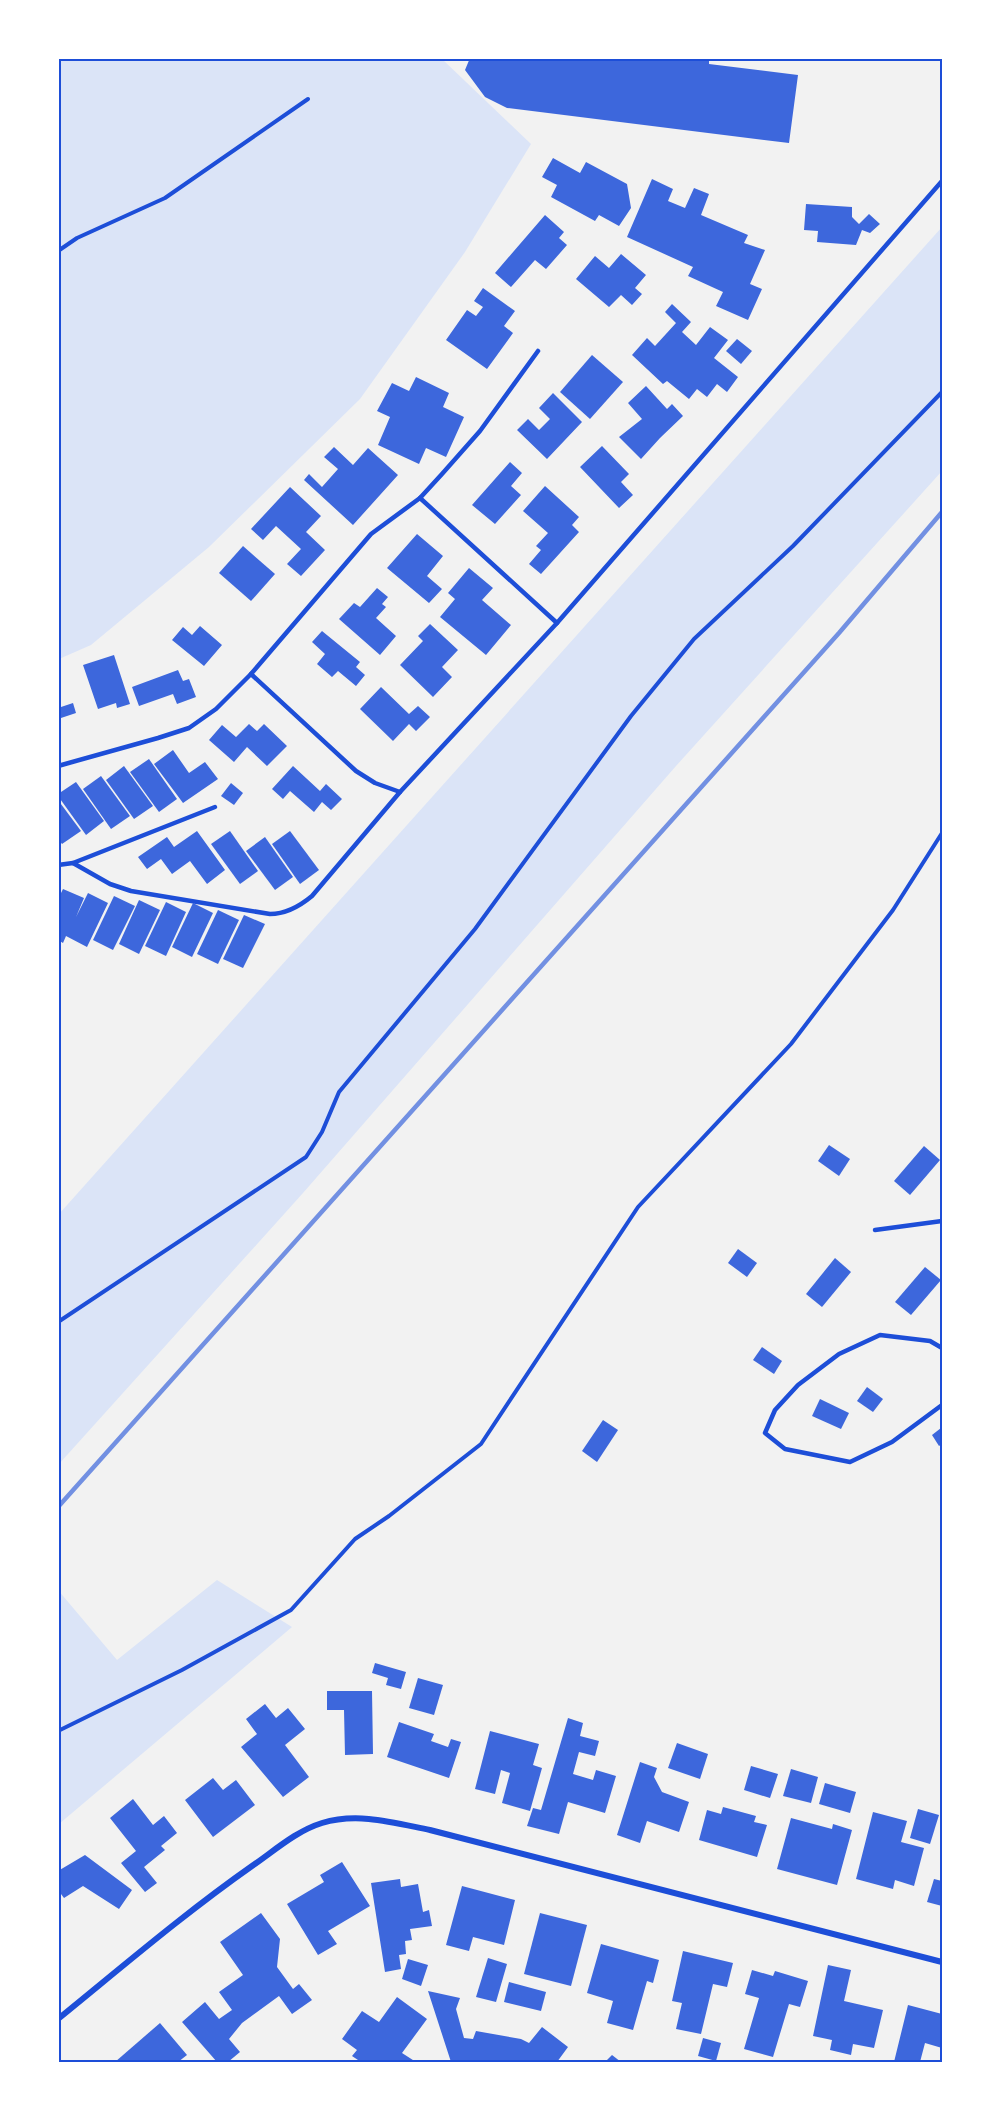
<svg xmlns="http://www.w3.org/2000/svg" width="1001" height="2121" viewBox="0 0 1001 2121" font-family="Inter,sans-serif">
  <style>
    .green { fill: #dbe4f7 }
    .building { fill: #3d67dc }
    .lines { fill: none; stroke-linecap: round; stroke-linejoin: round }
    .path { stroke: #1d4ed8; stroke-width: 4 }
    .service { stroke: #1d4ed8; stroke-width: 4.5 }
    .minor { stroke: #1d4ed8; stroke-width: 6 }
    .rail { stroke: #7290e2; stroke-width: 4.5 }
    .neatline { fill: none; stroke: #1d4ed8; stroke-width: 2 }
  </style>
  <rect width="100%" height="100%" fill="#f2f2f2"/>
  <g class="green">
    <path d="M 58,59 L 442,59 L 531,144 L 465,252 L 360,399 L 209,547 L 91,645 L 59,659 Z"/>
    <path d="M 942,227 L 942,471 L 676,766 L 303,1193 L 59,1464 L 59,1214 Z"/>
    <path d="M 217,1580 L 292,1627 L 59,1824 L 58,1590 L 117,1660 Z"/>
  </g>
  <g class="building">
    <path d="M 470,58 L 709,58 L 709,64 L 798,75 L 789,143 L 507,108 L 485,97 L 465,70 Z"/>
    <path d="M 553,158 L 580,173 L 586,162 L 627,184 L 631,208 L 619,226 L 599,215 L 595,221 L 551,197 L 557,185 L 542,177 Z"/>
    <path d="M 652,179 L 673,189 L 668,201 L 685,208 L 694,188 L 709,194 L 701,215 L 748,235 L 744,243 L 765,250 L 750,284 L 762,289 L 748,320 L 716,306 L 723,292 L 688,276 L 693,267 L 627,237 Z"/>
    <path d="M 806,204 L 852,207 L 852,217 L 859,224 L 869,214 L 880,224 L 870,233 L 862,230 L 856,245 L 817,242 L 818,231 L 804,230 Z"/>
    <path d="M 545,215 L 564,232 L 559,238 L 567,245 L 546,269 L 535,260 L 511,287 L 495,273 Z"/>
    <path d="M 621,254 L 646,275 L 635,288 L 642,294 L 632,305 L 621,295 L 609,307 L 576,279 L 595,256 L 609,268 Z"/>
    <path d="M 483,288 L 515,311 L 504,326 L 513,333 L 487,369 L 446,340 L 467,310 L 476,316 L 483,307 L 474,301 Z"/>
    <path d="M 672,304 L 691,322 L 682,332 L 696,345 L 710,327 L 728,340 L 714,358 L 738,377 L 727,392 L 717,384 L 707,397 L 697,389 L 689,399 L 667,381 L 663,384 L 632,355 L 647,338 L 655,346 L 676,323 L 665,312 Z"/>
    <path d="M 737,339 L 752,351 L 741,364 L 726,351 Z"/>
    <path d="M 592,355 L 623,382 L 590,419 L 560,392 Z"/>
    <path d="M 416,377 L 449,393 L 443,407 L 464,417 L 446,457 L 426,448 L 419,464 L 378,445 L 390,417 L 377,411 L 392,383 L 409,391 Z"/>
    <path d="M 646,386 L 667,409 L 672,404 L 683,416 L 660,438 L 641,459 L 619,437 L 642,419 L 628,403 Z"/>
    <path d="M 553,393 L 582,422 L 547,459 L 517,430 L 528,419 L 539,430 L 550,419 L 539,408 Z"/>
    <path d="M 602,446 L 629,474 L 621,482 L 633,495 L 619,508 L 580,467 Z"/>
    <path d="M 334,447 L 353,465 L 368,448 L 398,475 L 353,525 L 304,480 L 309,474 L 322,487 L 338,469 L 324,457 Z"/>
    <path d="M 510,462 L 522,473 L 511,486 L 521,495 L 495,524 L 472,505 Z"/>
    <path d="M 545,486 L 579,517 L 572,525 L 579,532 L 541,574 L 529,564 L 541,550 L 536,546 L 548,533 L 523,511 Z"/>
    <path d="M 290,487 L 321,516 L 306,532 L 325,550 L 301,576 L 287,564 L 301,549 L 276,526 L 263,540 L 251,529 Z"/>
    <path d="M 417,534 L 443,556 L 427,576 L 442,589 L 429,603 L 387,568 Z"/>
    <path d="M 243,546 L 275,574 L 251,601 L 219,573 Z"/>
    <path d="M 469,568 L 493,588 L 482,600 L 511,625 L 486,655 L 440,617 L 455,599 L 448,593 Z"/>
    <path d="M 377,588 L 388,597 L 382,604 L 386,607 L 376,618 L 396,636 L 380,655 L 339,619 L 354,603 L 360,607 Z"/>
    <path d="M 430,624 L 458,650 L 442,667 L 452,677 L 433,697 L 400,665 L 423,641 L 418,636 Z"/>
    <path d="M 200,626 L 222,645 L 204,666 L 172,640 L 183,627 L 192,635 Z"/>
    <path d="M 322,631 L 360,662 L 356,667 L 365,675 L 356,686 L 338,671 L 332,677 L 317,664 L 325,654 L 312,642 Z"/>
    <path d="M 114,655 L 130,704 L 117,708 L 116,703 L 98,709 L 83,665 Z"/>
    <path d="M 178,670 L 183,681 L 189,679 L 196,697 L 177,704 L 173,694 L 139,706 L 132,687 Z"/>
    <path d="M 381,687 L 409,714 L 418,706 L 430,717 L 416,731 L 409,724 L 393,741 L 360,709 Z"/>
    <path d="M 73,703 L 76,713 L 58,719 L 58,708 Z"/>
    <path d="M 249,724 L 257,731 L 264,724 L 287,746 L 267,766 L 247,747 L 234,762 L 209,740 L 222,725 L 236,737 Z"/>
    <path d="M 173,750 L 189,773 L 205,762 L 218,779 L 183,803 L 154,764 Z"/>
    <path d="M 149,759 L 177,799 L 159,812 L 130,772 Z"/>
    <path d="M 124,766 L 153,806 L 134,819 L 106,780 Z"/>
    <path d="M 293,766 L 320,791 L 326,784 L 342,799 L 331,810 L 322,802 L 314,812 L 290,791 L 283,799 L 272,789 Z"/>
    <path d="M 101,776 L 130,816 L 111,829 L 83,789 Z"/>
    <path d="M 76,782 L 104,821 L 86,835 L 58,796 L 58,794 Z"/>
    <path d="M 231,783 L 243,793 L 234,805 L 221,796 Z"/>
    <path d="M 58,800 L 81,831 L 62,844 L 58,839 Z"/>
    <path d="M 197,831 L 225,870 L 207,884 L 190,861 L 172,874 L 161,859 L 147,869 L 138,857 L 167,837 L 174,847 Z"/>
    <path d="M 230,831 L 258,871 L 240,884 L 211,844 Z"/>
    <path d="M 290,831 L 319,870 L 300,884 L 272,844 Z"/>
    <path d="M 265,837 L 293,877 L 275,890 L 246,851 Z"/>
    <path d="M 63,889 L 84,898 L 76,917 L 88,893 L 108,903 L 87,947 L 66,936 L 63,943 L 58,940 L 58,899 Z"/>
    <path d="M 114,896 L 135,906 L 113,950 L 93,940 Z"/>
    <path d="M 139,900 L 160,910 L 139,954 L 119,944 Z"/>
    <path d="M 166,902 L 186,912 L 166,956 L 145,946 Z"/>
    <path d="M 193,903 L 213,913 L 192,957 L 172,947 Z"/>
    <path d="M 218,910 L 239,920 L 218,964 L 197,954 Z"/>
    <path d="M 244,915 L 265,924 L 243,968 L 223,959 Z"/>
    <path d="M 829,1145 L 850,1159 L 839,1176 L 818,1161 Z"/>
    <path d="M 924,1146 L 940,1160 L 910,1195 L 894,1181 Z"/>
    <path d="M 738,1249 L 757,1263 L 747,1277 L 728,1263 Z"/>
    <path d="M 835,1258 L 851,1272 L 822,1307 L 806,1294 Z"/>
    <path d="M 925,1267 L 941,1280 L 911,1315 L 895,1302 Z"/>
    <path d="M 762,1347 L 782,1361 L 774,1374 L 753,1360 Z"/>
    <path d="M 867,1387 L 883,1399 L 873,1412 L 857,1401 Z"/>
    <path d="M 820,1399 L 849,1413 L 841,1429 L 812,1416 Z"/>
    <path d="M 603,1420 L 618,1430 L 597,1462 L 582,1451 Z"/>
    <path d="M 941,1428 L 942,1431 L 942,1444 L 939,1446 L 932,1435 Z"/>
    <path d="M 375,1663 L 406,1672 L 401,1689 L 386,1685 L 388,1678 L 372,1673 Z"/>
    <path d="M 418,1678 L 443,1685 L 434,1715 L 409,1708 Z"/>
    <path d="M 327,1691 L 372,1691 L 373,1754 L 345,1755 L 344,1710 L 327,1710 Z"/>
    <path d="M 265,1704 L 276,1718 L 288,1708 L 305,1729 L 285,1745 L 309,1777 L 283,1797 L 241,1747 L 257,1734 L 246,1719 Z"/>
    <path d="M 568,1718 L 583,1723 L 580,1736 L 599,1741 L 595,1756 L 579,1752 L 573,1774 L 593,1780 L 596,1770 L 616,1776 L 605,1813 L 568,1802 L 559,1834 L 527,1826 L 533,1808 L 541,1810 Z"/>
    <path d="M 399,1722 L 434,1734 L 431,1741 L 448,1747 L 451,1739 L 461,1742 L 449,1778 L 387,1757 Z"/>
    <path d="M 490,1731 L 539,1744 L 533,1765 L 542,1768 L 530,1811 L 502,1803 L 510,1773 L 501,1770 L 495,1794 L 475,1789 Z"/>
    <path d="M 677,1743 L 708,1754 L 700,1779 L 668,1768 Z"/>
    <path d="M 640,1762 L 657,1768 L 654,1777 L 662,1792 L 689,1802 L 679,1832 L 647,1821 L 640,1843 L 617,1835 Z"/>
    <path d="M 751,1766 L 778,1774 L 770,1798 L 744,1790 Z"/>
    <path d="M 791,1769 L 818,1777 L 811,1803 L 783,1796 Z"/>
    <path d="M 213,1778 L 223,1790 L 236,1780 L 255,1805 L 213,1837 L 185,1800 Z"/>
    <path d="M 825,1783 L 856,1792 L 850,1813 L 819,1804 Z"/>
    <path d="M 133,1799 L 153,1825 L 164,1816 L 177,1833 L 161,1846 L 165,1850 L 144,1867 L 157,1883 L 145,1892 L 121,1863 L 136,1851 L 110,1818 Z"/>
    <path d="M 723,1807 L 756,1816 L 754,1822 L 767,1825 L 757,1857 L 699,1840 L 707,1810 L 721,1814 Z"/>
    <path d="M 918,1809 L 939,1815 L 930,1844 L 910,1838 Z"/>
    <path d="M 873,1812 L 907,1821 L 901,1842 L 924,1848 L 914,1886 L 895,1880 L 893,1889 L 856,1879 Z"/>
    <path d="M 791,1818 L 832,1829 L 833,1824 L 852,1830 L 837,1885 L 777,1869 Z"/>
    <path d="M 85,1855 L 132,1890 L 119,1909 L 83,1886 L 64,1898 L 58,1890 L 58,1871 Z"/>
    <path d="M 342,1862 L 370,1906 L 328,1931 L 337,1944 L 318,1955 L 287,1904 L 324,1882 L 320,1875 Z"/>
    <path d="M 400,1879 L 401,1887 L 418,1884 L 423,1912 L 429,1910 L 432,1926 L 410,1929 L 412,1940 L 405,1941 L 406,1954 L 399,1955 L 401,1969 L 385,1972 L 371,1883 Z"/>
    <path d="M 934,1879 L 942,1881 L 942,1906 L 927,1902 Z"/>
    <path d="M 462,1886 L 515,1900 L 504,1945 L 473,1937 L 469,1951 L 446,1945 Z"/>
    <path d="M 261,1913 L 280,1939 L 277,1967 L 293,1989 L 299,1984 L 312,2000 L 292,2014 L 279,1996 L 242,2023 L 229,2039 L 240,2052 L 228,2062 L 217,2062 L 182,2022 L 205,2002 L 219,2019 L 232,2010 L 219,1992 L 243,1975 L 220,1942 Z"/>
    <path d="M 540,1913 L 587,1925 L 571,1986 L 524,1974 Z"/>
    <path d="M 601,1944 L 659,1960 L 653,1983 L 647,1981 L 633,2030 L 607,2023 L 613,2001 L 587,1993 Z"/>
    <path d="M 683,1951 L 733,1963 L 727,1987 L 713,1984 L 701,2034 L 676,2029 L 682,2003 L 672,2001 Z"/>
    <path d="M 488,1958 L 507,1964 L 496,2002 L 476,1997 Z"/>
    <path d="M 408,1959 L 428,1965 L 421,1986 L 402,1979 Z"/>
    <path d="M 828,1965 L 851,1970 L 844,2001 L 883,2010 L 874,2048 L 853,2044 L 851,2055 L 830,2050 L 832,2040 L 813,2036 Z"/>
    <path d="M 752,1970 L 773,1976 L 775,1971 L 808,1981 L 800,2007 L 789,2004 L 773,2057 L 744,2049 L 759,1998 L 745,1994 Z"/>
    <path d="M 509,1982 L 546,1992 L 541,2011 L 504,2002 Z"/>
    <path d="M 428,1991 L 460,1998 L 456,2009 L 464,2038 L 473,2039 L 476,2031 L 521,2039 L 529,2043 L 542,2027 L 568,2047 L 557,2062 L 451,2062 Z"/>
    <path d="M 397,1997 L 427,2019 L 402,2053 L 416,2062 L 361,2062 L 352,2056 L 357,2050 L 342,2039 L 362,2011 L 379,2022 Z"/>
    <path d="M 908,2005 L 942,2014 L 942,2048 L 925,2043 L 920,2062 L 894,2062 Z"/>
    <path d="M 160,2023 L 187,2055 L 178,2062 L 115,2062 Z"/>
    <path d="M 703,2038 L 721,2043 L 716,2061 L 698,2056 Z"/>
    <path d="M 612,2055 L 621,2062 L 605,2062 Z"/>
  </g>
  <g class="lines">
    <g class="path">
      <path d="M 58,251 L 77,238 L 165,198 L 308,99"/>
      <path d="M 58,1322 L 306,1157 L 322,1132 L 339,1092 L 475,929 L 631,716 L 694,639 L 793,546 L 942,392"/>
      <path d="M 58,1731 L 182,1670 L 291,1610 L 355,1539 L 389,1516 L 481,1444 L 638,1207 L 791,1044 L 893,910 L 942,833"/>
    </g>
    <g class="service">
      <path d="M 420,498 L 557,623"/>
      <path d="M 251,674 L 356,771 L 375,783 L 400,792"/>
      <path d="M 58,766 L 158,738 L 189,728 L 216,709 L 251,674 L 371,534 L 420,498 L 442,474 L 480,431 L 538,351"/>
      <path d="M 73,863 L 215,807"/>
      <path d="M 58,865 L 73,863 L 110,884 L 131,891 L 270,914 C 287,914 300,906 312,896 L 400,792 L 557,623 L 942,181"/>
      <path d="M 875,1230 L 942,1221"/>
      <path d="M 942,1348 L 930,1341 L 880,1335 L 839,1354 L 798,1385 L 775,1410 L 765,1433 L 785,1449 L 850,1462 L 892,1442 L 942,1405"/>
    </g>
    <path class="minor" d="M 58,2019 C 122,1967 185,1913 252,1866 C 274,1851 296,1831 322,1823 C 358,1812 395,1823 430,1830 L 942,1962"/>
    <path class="rail" d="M 58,1507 L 839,633 L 942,512"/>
  </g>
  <rect width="1001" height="2121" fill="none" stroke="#ffffff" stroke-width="120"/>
  <rect x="60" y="60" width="881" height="2001" class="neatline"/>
</svg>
